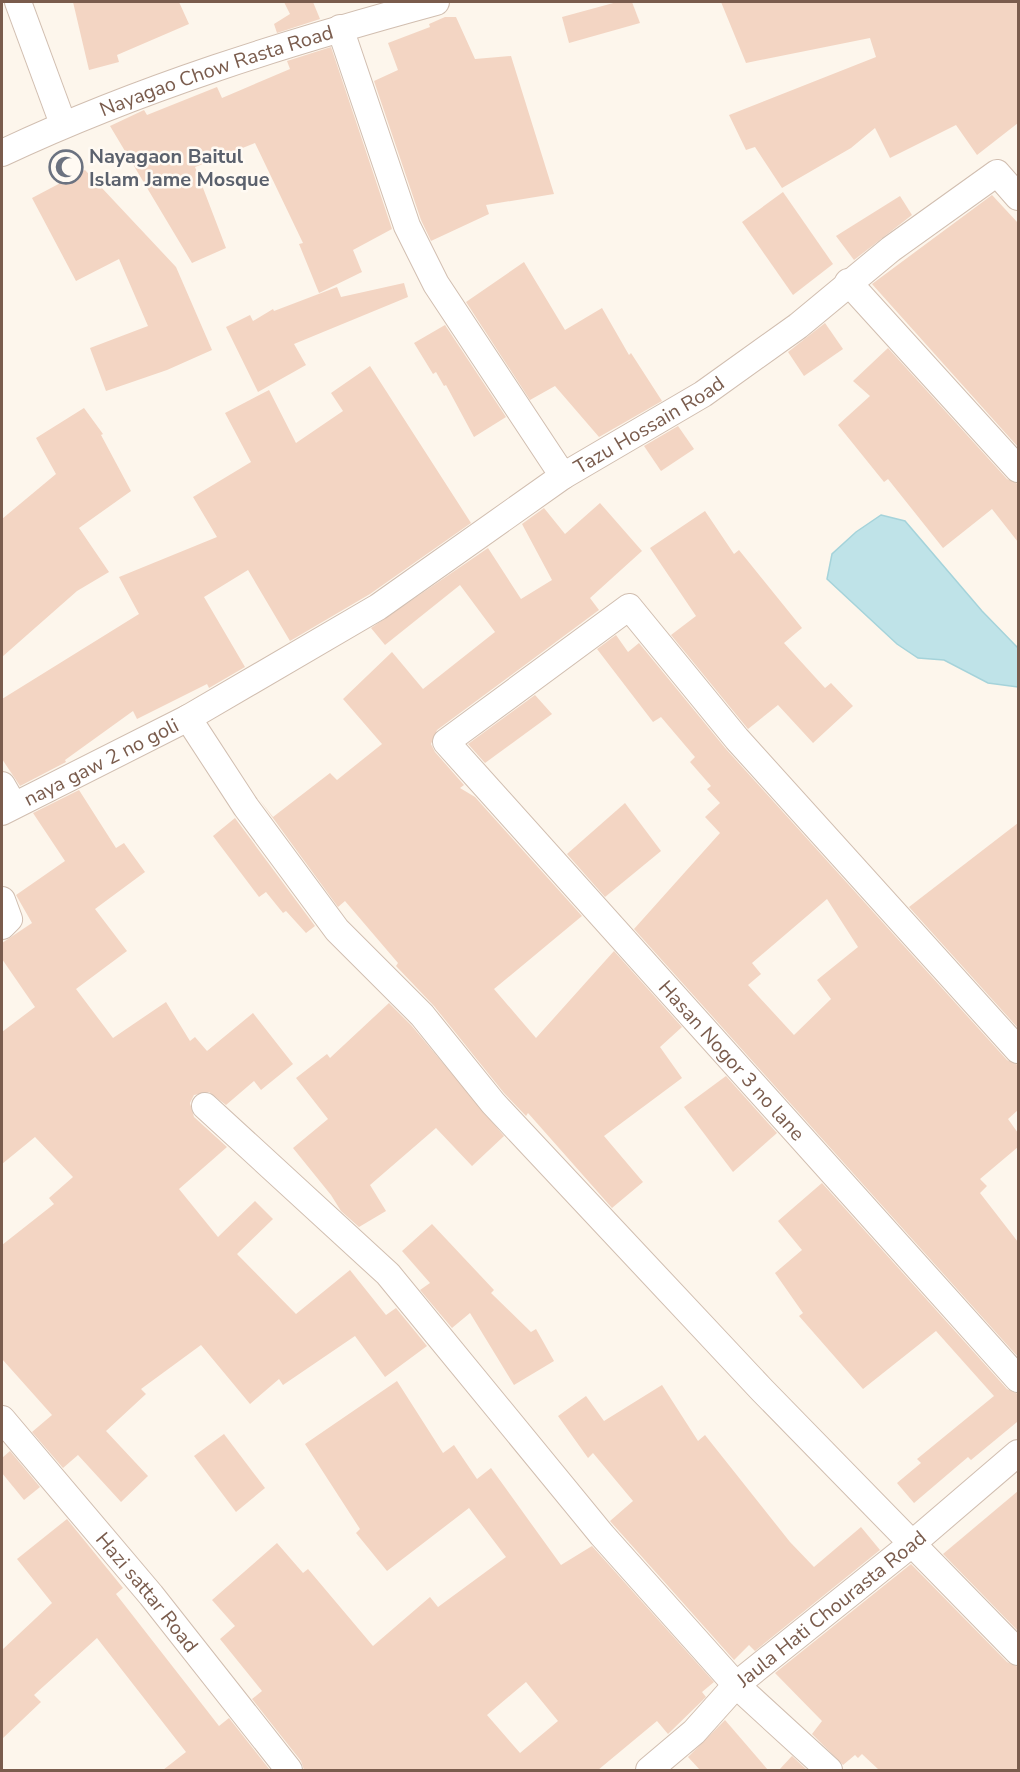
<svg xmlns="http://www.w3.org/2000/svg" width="1020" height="1772" viewBox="0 0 1020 1772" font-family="'Nunito Sans',sans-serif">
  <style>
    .water { fill: #bfe3e8; stroke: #a5d3da; stroke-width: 1.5 }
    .building { fill: #f3d5c3; fill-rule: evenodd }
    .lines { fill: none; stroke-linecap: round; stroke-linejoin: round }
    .street-casing { stroke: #d1beb0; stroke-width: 28 }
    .street { stroke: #fff; stroke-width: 26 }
    .labels { text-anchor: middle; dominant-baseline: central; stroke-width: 5; stroke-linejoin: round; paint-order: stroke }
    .street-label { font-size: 20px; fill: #7a5c4d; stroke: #fffaf3 }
    .worship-label { font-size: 20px; font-weight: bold; fill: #5b616d; stroke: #fffaf3; text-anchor: start }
  </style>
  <rect width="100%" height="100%" fill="#fdf6ec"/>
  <path class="water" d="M 881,515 L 905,521 L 982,611 L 1018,648 L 1018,687 L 988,683 L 944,660 L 918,658 L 897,644 L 827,579 L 832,554 L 856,532 Z"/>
  <g class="building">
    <path d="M 73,2 L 179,2 L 189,24 L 117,55 L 119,62 L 89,70 Z"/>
    <path d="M 284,2 L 313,2 L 320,19 L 277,33 L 274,24 L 290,14 Z"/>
    <path d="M 617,2 L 632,2 L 640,23 L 569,43 L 562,17 Z"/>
    <path d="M 721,2 L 1018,2 L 1018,123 L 977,155 L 956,125 L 890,158 L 875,128 L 851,148 L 782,188 L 755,147 L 746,150 L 729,115 L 876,57 L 870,38 L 746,63 Z"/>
    <path d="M 445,17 L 456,17 L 475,59 L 511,56 L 554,194 L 486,205 L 489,214 L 431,241 L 421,220 L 374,81 L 398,70 L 388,43 L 430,27 L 429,24 Z"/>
    <path d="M 331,47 L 392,229 L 353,250 L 362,272 L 319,293 L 299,244 L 303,243 L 255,143 L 195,167 L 226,248 L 192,263 L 110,126 L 144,110 L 147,115 L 217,87 L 222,98 L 290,69 L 287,61 Z"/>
    <path d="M 85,170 L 176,267 L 212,350 L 167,370 L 106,391 L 90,348 L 148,326 L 119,259 L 76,281 L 32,198 Z"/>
    <path d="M 783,192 L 833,264 L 793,295 L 742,222 Z"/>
    <path d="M 992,195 L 1018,223 L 1018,447 L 872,284 Z"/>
    <path d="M 900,196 L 912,215 L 854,260 L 836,236 Z"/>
    <path d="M 524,262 L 565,330 L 602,308 L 629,355 L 631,353 L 662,401 L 599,437 L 555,386 L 530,400 L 466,302 Z"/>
    <path d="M 404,283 L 408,297 L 294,344 L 306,365 L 258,392 L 226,327 L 250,315 L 253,321 L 273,309 L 274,311 L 337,287 L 341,297 Z"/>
    <path d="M 825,323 L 843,349 L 804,376 L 788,352 Z"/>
    <path d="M 445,325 L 506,417 L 474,437 L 446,385 L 444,386 L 436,372 L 433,374 L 414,343 Z"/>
    <path d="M 888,348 L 1007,479 L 1018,484 L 1018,542 L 992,509 L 943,548 L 888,479 L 884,482 L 838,425 L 870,396 L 853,381 Z"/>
    <path d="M 370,366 L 471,523 L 370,594 L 290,641 L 248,570 L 204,597 L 245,667 L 209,688 L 207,684 L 137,719 L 133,711 L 65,760 L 66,762 L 20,786 L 2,759 L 2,699 L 139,614 L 119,577 L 217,537 L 193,497 L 251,462 L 225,413 L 269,390 L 296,443 L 343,411 L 331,393 Z"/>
    <path d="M 84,408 L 103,434 L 101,435 L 131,491 L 79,528 L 109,572 L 77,591 L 2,657 L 2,519 L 56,474 L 36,438 Z"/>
    <path d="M 678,426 L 694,449 L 661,471 L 644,446 Z"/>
    <path d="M 600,503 L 642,551 L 590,598 L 599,610 L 437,730 L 431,744 L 435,752 L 464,785 L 460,788 L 475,797 L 582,916 L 494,989 L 536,1038 L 614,951 L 682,1027 L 660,1047 L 682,1078 L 604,1136 L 643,1182 L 612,1208 L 528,1113 L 526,1116 L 504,1093 L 434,1006 L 396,966 L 398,963 L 345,901 L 338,907 L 259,799 L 273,817 L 330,773 L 337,780 L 382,744 L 343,699 L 392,652 L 423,689 L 495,632 L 460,585 L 385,645 L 371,628 L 488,548 L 521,599 L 552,580 L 522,524 L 544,508 L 565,534 Z"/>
    <path d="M 705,511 L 734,554 L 739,550 L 802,628 L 784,643 L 825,688 L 831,683 L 853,706 L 813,743 L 778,705 L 748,729 L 671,635 L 696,616 L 650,548 Z"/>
    <path d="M 616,635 L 628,652 L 639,643 L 726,749 L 1007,1060 L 1018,1065 L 1018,1110 L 1008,1119 L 1018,1133 L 1018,1147 L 980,1179 L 987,1186 L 980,1193 L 1018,1242 L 1018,1357 L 634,929 L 720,833 L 705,817 L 720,803 L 707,789 L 711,786 L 690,762 L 695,757 L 661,717 L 653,722 L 597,649 ZM 827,899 L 858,947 L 817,980 L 831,999 L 794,1035 L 748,985 L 761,974 L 752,963 Z"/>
    <path d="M 535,695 L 552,714 L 485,763 L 468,744 Z"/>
    <path d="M 79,790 L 116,848 L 124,843 L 145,872 L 95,909 L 127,951 L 76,989 L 113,1038 L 166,1002 L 190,1041 L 195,1037 L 207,1051 L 253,1013 L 293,1064 L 261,1090 L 254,1081 L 226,1105 L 209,1092 L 194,1095 L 190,1103 L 194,1117 L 227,1147 L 179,1189 L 218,1237 L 255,1201 L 273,1219 L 237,1254 L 296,1314 L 350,1270 L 386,1315 L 396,1308 L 427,1346 L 385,1377 L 355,1336 L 283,1385 L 279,1379 L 250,1404 L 201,1345 L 141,1389 L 146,1394 L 106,1431 L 148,1476 L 121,1502 L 78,1455 L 63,1468 L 32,1432 L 52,1415 L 2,1359 L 2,1245 L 54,1204 L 49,1198 L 73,1177 L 35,1137 L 2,1164 L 2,1032 L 35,1007 L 2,959 L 2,943 L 32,923 L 16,895 L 65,861 L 33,813 Z"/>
    <path d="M 625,803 L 661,851 L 605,897 L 567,854 Z"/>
    <path d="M 235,818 L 315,926 L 306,933 L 286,911 L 283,913 L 266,892 L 259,897 L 213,836 Z"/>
    <path d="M 1018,823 L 1018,1028 L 909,907 Z"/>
    <path d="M 389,1003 L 411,1025 L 504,1136 L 472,1166 L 436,1128 L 370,1185 L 386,1211 L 359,1227 L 341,1211 L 331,1195 L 293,1148 L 328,1119 L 296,1078 L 327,1054 L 330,1058 Z"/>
    <path d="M 726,1076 L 777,1133 L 733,1172 L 684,1107 Z"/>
    <path d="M 822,1183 L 1007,1389 L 1018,1394 L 1018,1424 L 1017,1422 L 971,1460 L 968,1457 L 914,1503 L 897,1483 L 921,1463 L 917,1459 L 994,1396 L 936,1331 L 863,1389 L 799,1316 L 803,1313 L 775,1273 L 802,1250 L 778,1221 Z"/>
    <path d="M 432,1224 L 494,1290 L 491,1293 L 531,1332 L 536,1329 L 554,1361 L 514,1385 L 470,1313 L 452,1328 L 420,1290 L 430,1283 L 402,1251 Z"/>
    <path d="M 397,1381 L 443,1453 L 454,1445 L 477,1479 L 491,1468 L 561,1565 L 592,1546 L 714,1682 L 702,1692 L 706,1697 L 668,1734 L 657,1721 L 598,1770 L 304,1770 L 301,1761 L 252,1699 L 262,1691 L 220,1639 L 235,1626 L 212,1600 L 277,1543 L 303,1573 L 308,1569 L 373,1646 L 430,1597 L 438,1607 L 506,1557 L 469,1508 L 387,1571 L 356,1533 L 360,1529 L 305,1444 ZM 526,1682 L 558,1721 L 520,1753 L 487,1715 Z"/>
    <path d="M 662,1385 L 698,1441 L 705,1435 L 790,1542 L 814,1567 L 861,1527 L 880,1550 L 755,1651 L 749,1645 L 734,1660 L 610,1521 L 633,1501 L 593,1453 L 588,1458 L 558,1416 L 586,1396 L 604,1421 Z"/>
    <path d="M 224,1434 L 265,1488 L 236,1512 L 194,1456 Z"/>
    <path d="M 10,1451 L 40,1487 L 24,1500 L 2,1473 L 2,1458 Z"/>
    <path d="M 1018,1491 L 1018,1631 L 943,1554 Z"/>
    <path d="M 67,1519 L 123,1588 L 116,1594 L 219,1726 L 229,1718 L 270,1770 L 163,1770 L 186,1752 L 97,1638 L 34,1695 L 41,1702 L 2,1739 L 2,1650 L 52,1603 L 17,1559 Z"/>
    <path d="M 911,1564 L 1007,1662 L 1018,1667 L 1018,1770 L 879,1770 L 862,1754 L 858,1758 L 855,1755 L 843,1765 L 812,1734 L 822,1721 L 775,1673 Z"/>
    <path d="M 725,1720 L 768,1770 L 700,1770 L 688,1757 Z"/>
    <path d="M 792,1756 L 807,1770 L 779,1770 Z"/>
  </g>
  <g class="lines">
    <g class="street-casing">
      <g id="street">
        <path d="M 18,2 L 63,124"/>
        <path id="s1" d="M 340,28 L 407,226 L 436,284 L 563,476 L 703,394 L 798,326 L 891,249 L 997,173 L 1018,197"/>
        <path id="s2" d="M 2,153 C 140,88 289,42 436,2"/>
        <path d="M 848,282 L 1018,469"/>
        <path d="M 188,718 L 246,807 L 337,930 L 422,1015 L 493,1103 L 762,1390 L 1018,1652"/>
        <path d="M 2,785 L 13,804"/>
        <path id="s3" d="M 2,812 L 188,718 L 378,607 L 563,476"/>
        <path d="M 2,900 L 9,919 L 2,926"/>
        <path id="s4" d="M 1018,1050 L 737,739 L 629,607 L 446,742 L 1018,1379"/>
        <path d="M 205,1106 L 388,1274 L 602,1535 L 736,1685 L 829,1770"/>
        <path id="s5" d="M 2,1419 L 151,1595 L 289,1770"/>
        <path id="s6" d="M 649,1770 L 694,1732 L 736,1685 L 914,1542 L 1018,1453"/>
      </g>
    </g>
    <use href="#street" class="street"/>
  </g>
  <defs>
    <g id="mosque-ring" transform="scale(1.725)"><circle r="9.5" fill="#fffaf3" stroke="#6b7280" stroke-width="1.5"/><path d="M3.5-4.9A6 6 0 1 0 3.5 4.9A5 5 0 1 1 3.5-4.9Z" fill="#6b7280"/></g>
  </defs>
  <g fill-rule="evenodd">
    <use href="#mosque-ring" x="66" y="167"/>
  </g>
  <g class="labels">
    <g class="street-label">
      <text stroke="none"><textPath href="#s2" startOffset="230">Nayagao Chow Rasta Road</textPath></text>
      <text stroke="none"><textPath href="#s1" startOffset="604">Tazu Hossain Road</textPath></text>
      <text stroke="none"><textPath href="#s3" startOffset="111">naya gaw 2 no goli</textPath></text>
      <text stroke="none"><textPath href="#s4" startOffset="1245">Hasan Nogor 3 no lane</textPath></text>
      <text stroke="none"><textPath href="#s5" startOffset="226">Hazi sattar Road</textPath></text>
      <text stroke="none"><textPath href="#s6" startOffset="244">Jaula Hati Chourasta Road</textPath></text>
    </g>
    <g class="worship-label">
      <text x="89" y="156">Nayagaon Baitul<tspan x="89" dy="23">Islam Jame Mosque</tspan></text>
    </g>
  </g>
  <rect width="1020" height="1772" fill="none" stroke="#7a5c4d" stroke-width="6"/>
</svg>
